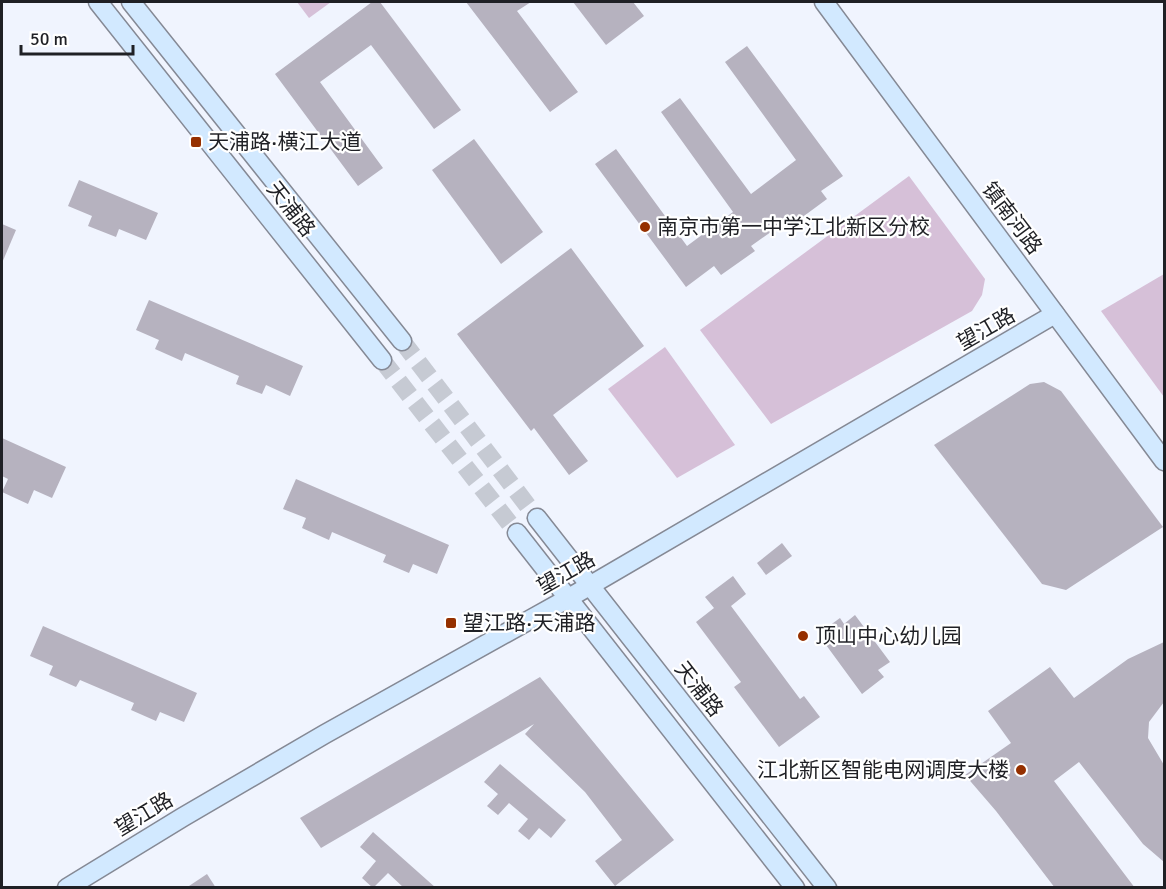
<svg xmlns="http://www.w3.org/2000/svg" width="1166" height="889" viewBox="0 0 1166 889" font-family="Signika,'Noto Sans SC',sans-serif">
  <style>
    .green { fill: #d6c0d8 }
    .building { fill: #b6b2bf }
    .lines { fill: none; stroke-linecap: round; stroke-linejoin: round }
    .secondary-tunnel { stroke: #c6cad3; stroke-width: 18; stroke-dasharray: 18 9; stroke-linecap: butt }
    .secondary-casing { stroke: #858995; stroke-width: 21 }
    .secondary { stroke: #d2e9ff; stroke-width: 18 }
    .poi-dot { fill: #953000; stroke: #fff; stroke-width: 2 }
    .labels { text-anchor: middle; dominant-baseline: central; stroke-width: 4.5; stroke-linejoin: round; paint-order: stroke }
    .poi-label { font-size: 21px; fill: #1f2025; stroke: #fff; text-anchor: start }
    .street-label { font-size: 21px; fill: #1f2025; stroke: #fff }
  </style>
  <rect width="100%" height="100%" fill="#f0f4fe"/>
  <g class="green">
    <path d="M 297,2 L 331,2 L 309,18 Z"/>
    <path d="M 909,176 L 985,279 L 982,295 L 972,311 L 771,424 L 700,330 Z"/>
    <path d="M 1164,274 L 1164,397 L 1101,311 Z"/>
    <path d="M 665,347 L 735,445 L 677,478 L 608,389 Z"/>
  </g>
  <g class="building">
    <path d="M 372,2 L 380,2 L 461,110 L 434,129 L 371,45 L 320,82 L 383,168 L 358,186 L 275,74 Z"/>
    <path d="M 466,2 L 531,2 L 517,11 L 578,92 L 550,112 Z"/>
    <path d="M 573,2 L 633,2 L 644,16 L 606,45 Z"/>
    <path d="M 747,46 L 843,176 L 821,191 L 827,199 L 789,227 L 785,222 L 751,246 L 755,251 L 721,275 L 714,266 L 686,287 L 595,164 L 616,149 L 687,246 L 733,212 L 661,112 L 680,98 L 751,194 L 796,160 L 725,62 Z"/>
    <path d="M 474,139 L 543,232 L 501,264 L 432,170 Z"/>
    <path d="M 79,180 L 158,213 L 146,240 L 119,229 L 116,237 L 88,226 L 92,216 L 68,206 Z"/>
    <path d="M 2,224 L 16,230 L 2,263 Z"/>
    <path d="M 571,248 L 644,346 L 553,415 L 588,461 L 569,475 L 534,428 L 531,431 L 457,334 Z"/>
    <path d="M 149,300 L 303,366 L 290,396 L 266,385 L 262,394 L 236,384 L 239,376 L 185,353 L 182,361 L 155,349 L 159,340 L 136,330 Z"/>
    <path d="M 1044,382 L 1061,391 L 1163,527 L 1066,590 L 1042,584 L 934,445 L 1030,384 Z"/>
    <path d="M 2,438 L 66,467 L 52,498 L 34,490 L 28,504 L 2,492 L 8,479 L 2,476 Z"/>
    <path d="M 296,479 L 449,545 L 437,574 L 413,564 L 409,573 L 383,562 L 386,555 L 332,532 L 329,540 L 302,528 L 306,518 L 283,509 Z"/>
    <path d="M 782,543 L 792,556 L 766,575 L 757,563 Z"/>
    <path d="M 733,576 L 746,594 L 731,606 L 800,699 L 804,696 L 820,717 L 779,747 L 734,687 L 741,682 L 696,622 L 714,608 L 705,597 Z"/>
    <path d="M 855,615 L 890,662 L 878,670 L 884,677 L 862,694 L 818,634 L 840,618 L 844,624 Z"/>
    <path d="M 43,626 L 197,693 L 184,722 L 160,712 L 156,721 L 131,710 L 134,703 L 80,680 L 76,687 L 49,675 L 53,666 L 30,656 Z"/>
    <path d="M 1164,642 L 1164,702 L 1149,722 L 1148,738 L 1164,765 L 1164,862 L 1143,844 L 1079,762 L 1054,781 L 1135,888 L 1055,888 L 996,811 L 965,775 L 1011,743 L 988,711 L 1050,667 L 1074,698 L 1128,659 Z"/>
    <path d="M 540,677 L 674,840 L 615,886 L 595,861 L 622,840 L 585,792 L 525,734 L 534,724 L 321,848 L 300,818 Z"/>
    <path d="M 500,764 L 566,820 L 551,838 L 539,828 L 529,840 L 518,831 L 528,819 L 509,803 L 498,815 L 487,806 L 498,794 L 484,782 Z"/>
    <path d="M 373,832 L 436,888 L 404,888 L 388,873 L 373,888 L 362,878 L 376,861 L 360,847 Z"/>
    <path d="M 207,874 L 216,888 L 186,888 Z"/>
  </g>
  <g class="lines">
    <g class="secondary-tunnel">
      <path d="M 402,341 L 537,518"/>
      <path d="M 382,360 L 517,533"/>
    </g>
    <g class="secondary-casing">
      <g id="secondary">
        <path d="M 98,2 L 382,360"/>
        <path d="M 131,2 L 402,341"/>
        <path d="M 824,2 L 1164,461"/>
        <path d="M 537,518 L 827,888"/>
        <path d="M 517,533 L 795,888"/>
        <path d="M 67,888 L 183,817 L 325,734 L 567,599 L 1055,314"/>
      </g>
    </g>
    <use href="#secondary" class="secondary"/>
  </g>
  <g class="poi-dot">
    <rect x="190" y="136" width="12" height="12" rx="3"/>
    <circle cx="645" cy="227" r="6"/>
    <rect x="445" y="617" width="12" height="12" rx="3"/>
    <circle cx="803" cy="636" r="6"/>
    <circle cx="1021" cy="770" r="6"/>
  </g>
  <g class="labels">
    <g class="poi-label">
      <text x="208" y="142">天浦路·横江大道</text>
      <text x="657" y="227">南京市第一中学江北新区分校</text>
      <text x="463" y="623">望江路·天浦路</text>
      <text x="815" y="636">顶山中心幼儿园</text>
      <text x="1009" y="770" text-anchor="end">江北新区智能电网调度大楼</text>
    </g>
    <g class="street-label">
      <text transform="translate(291 209) rotate(52)">天浦路</text>
      <text transform="translate(1012 218) rotate(53)">镇南河路</text>
      <text transform="translate(986 329) rotate(-30)">望江路</text>
      <text transform="translate(566 573) rotate(-30)">望江路</text>
      <text transform="translate(699 689) rotate(52)">天浦路</text>
      <text transform="translate(144 814) rotate(-31)">望江路</text>
    </g>
  </g>
  <rect width="1166" height="889" fill="none" stroke="#1f2025" stroke-width="6"/>
  <path d="M21 45v9h112v-9" fill="none" stroke="#1f2025" stroke-width="3"/>
  <text x="30" y="45" font-size="18" fill="#1f2025" stroke="#ffffff" stroke-width="4.5" paint-order="stroke">50 m</text>
</svg>
